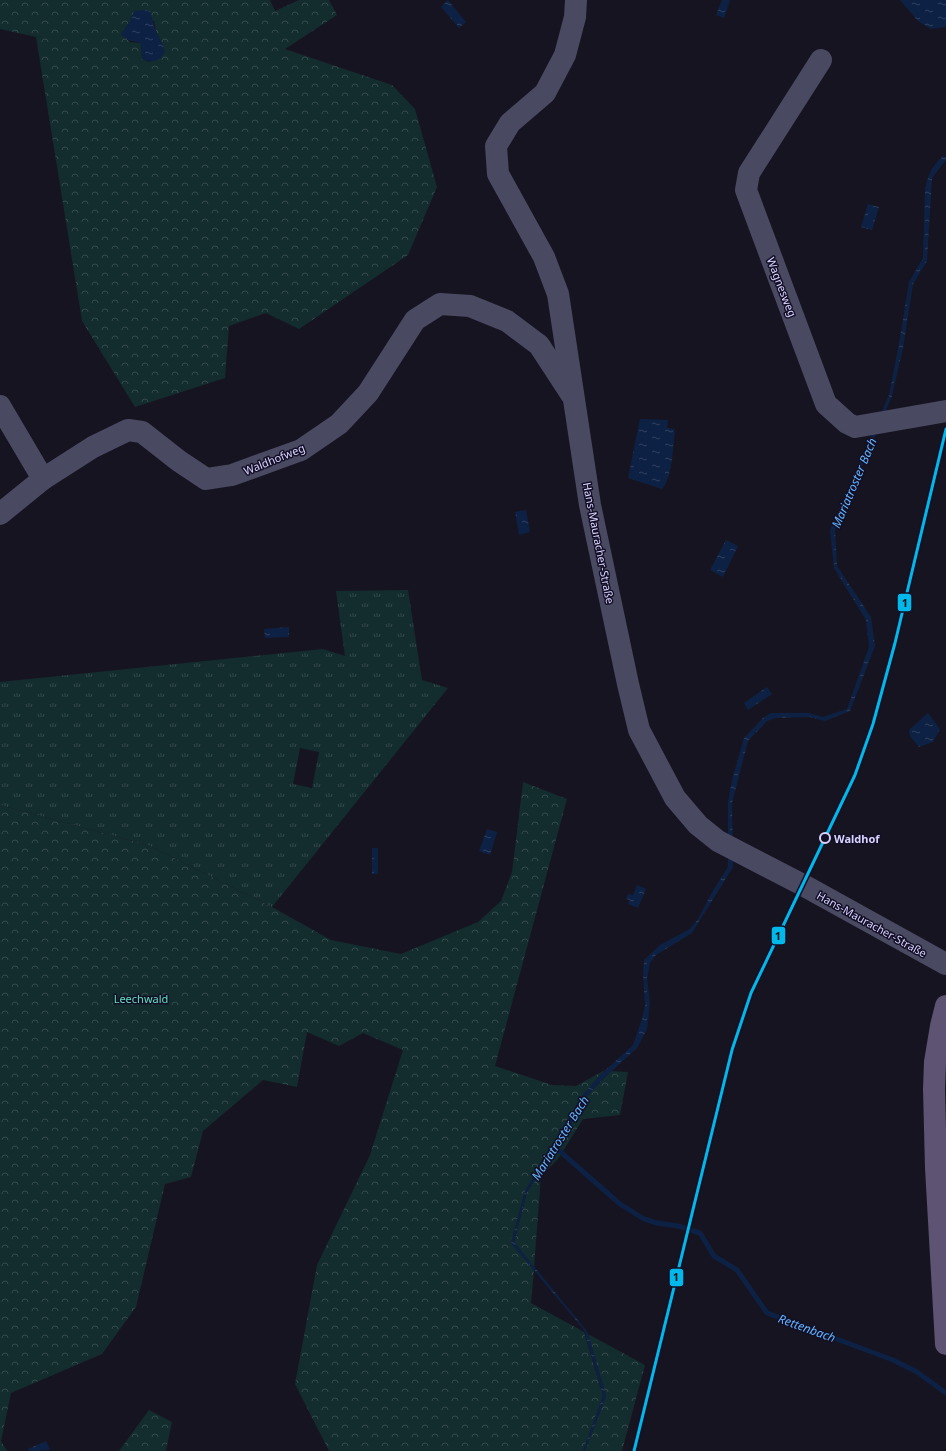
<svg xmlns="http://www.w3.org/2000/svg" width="946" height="1451" viewBox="0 0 946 1451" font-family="'Noto Sans',sans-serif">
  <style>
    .grass { fill: url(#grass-tufts); fill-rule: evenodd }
    .forest { fill: url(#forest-crowns); fill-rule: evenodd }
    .water { fill: url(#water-ripples) }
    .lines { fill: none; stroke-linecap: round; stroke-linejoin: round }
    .stream { stroke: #0d2144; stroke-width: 5 }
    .minor { stroke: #4a4962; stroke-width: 22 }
    .major { stroke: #5e5373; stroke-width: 22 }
    .tram-1-casing { stroke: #130f26; stroke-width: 6 }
    .tram-1 { stroke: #00b8ea; stroke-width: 3 }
    .stop-dot { fill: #130f26; stroke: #d9d4ff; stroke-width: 2 }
    .labels { text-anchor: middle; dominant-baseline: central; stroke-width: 3; stroke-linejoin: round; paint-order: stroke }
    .street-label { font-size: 11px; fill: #d9d4ff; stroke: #130f26 }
    .stop-label { font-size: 11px; font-weight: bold; fill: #d9d4ff; stroke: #130f26; text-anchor: start }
    .park-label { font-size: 11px; fill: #5fe0c0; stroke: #130f26 }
    .water-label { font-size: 12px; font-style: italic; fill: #62b6ff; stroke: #130f26 }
    .line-badge { stroke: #130f26; stroke-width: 1.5 }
    .pale-badge-label { font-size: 11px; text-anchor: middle; font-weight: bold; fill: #111 }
  </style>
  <defs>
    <pattern id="grass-tufts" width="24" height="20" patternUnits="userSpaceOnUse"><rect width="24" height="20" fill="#132c2d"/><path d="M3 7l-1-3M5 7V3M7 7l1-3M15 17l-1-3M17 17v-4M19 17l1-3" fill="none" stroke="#354a4c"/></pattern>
    <pattern id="forest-crowns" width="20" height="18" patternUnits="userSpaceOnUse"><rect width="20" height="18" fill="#132c2d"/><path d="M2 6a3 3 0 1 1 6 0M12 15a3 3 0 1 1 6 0" fill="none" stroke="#354a4c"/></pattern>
    <pattern id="water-ripples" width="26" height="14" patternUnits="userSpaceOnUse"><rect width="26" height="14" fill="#0d2144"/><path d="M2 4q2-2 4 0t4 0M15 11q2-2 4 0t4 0" fill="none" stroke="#304060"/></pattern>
  </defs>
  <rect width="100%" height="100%" fill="#161421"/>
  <path class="grass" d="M 408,590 L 422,680 L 448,688 L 272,907 L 148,845 L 0,805 L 0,682 L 323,649 L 345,656 L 336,591 ZM 300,748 L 319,752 L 312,788 L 293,784 Z"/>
  <g class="forest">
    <path d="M 0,0 L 270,0 L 275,11 L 299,0 L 329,0 L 337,15 L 285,49 L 392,85 L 415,109 L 437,187 L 408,255 L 299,329 L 266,313 L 229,326 L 225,378 L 135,407 L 82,321 L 36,37 L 0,29 ZM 154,21 L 156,32 L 162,43 L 149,62 L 142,59 L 141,43 L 130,42 L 121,34 L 129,23 Z"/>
    <path d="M 523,782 L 567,799 L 495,1066 L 552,1085 L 576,1086 L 605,1070 L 582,1096 L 525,1191 L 511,1243 L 534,1270 L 531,1303 L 584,1332 L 603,1396 L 583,1451 L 329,1451 L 295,1384 L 317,1265 L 370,1155 L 403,1050 L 363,1033 L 339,1046 L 307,1032 L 297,1087 L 263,1080 L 203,1131 L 191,1177 L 165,1184 L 136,1307 L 102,1354 L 11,1393 L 1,1441 L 7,1451 L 0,1451 L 0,805 L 148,845 L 272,907 L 331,940 L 401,954 L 478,922 L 501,901 L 512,872 Z"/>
    <path d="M 611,1071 L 628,1072 L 620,1115 L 583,1119 L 558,1159 L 541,1176 L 534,1267 L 514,1242 L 527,1192 L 557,1149 L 586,1097 Z"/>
    <path d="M 588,1334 L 645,1365 L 622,1451 L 585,1451 L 606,1396 Z"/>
    <path d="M 149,1410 L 172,1422 L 166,1451 L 119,1451 Z"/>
  </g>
  <g class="water">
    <path d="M 448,0 L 466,22 L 459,28 L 441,7 Z"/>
    <path d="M 722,0 L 730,0 L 724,18 L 716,15 Z"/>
    <path d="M 900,0 L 946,0 L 946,27 L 931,29 L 919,22 Z"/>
    <path d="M 144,10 L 150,11 L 156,32 L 162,43 L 165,52 C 160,61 152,64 142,59 L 141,43 C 132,40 129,43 121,34 L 129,23 L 134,11 Z"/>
    <path d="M 943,156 L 946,157 L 946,162 L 945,161 L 932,178 L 927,261 L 913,284 L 903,348 L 892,396 L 835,529 L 837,566 L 871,617 L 875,646 L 850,711 L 825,721 L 810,717 L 776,718 L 767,721 L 748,741 L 732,803 L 733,867 L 692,933 L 656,955 L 650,963 L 647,979 L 650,1003 L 647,1029 L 637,1048 L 602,1080 L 586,1097 L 557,1149 L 527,1192 L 514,1242 L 586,1330 L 588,1334 L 606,1396 L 585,1451 L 583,1451 L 603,1396 L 584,1330 L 511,1243 L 525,1191 L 582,1096 L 598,1077 L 633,1045 L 642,1019 L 645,1006 L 643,974 L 644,960 L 660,945 L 690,929 L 698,919 L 711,894 L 728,867 L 728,802 L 732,780 L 744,738 L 763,718 L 771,713 L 809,713 L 823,717 L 847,709 L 869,647 L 866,620 L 834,568 L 830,530 L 889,395 L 900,338 L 909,282 L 923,258 L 925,189 C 928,175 932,166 943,156 Z"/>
    <path d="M 868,204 L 879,207 L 872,230 L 861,227 Z"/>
    <path d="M 640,419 L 668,420 L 667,428 L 675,429 C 673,446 673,476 662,489 L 628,478 Z"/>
    <path d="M 526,510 L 530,532 L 519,535 L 515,512 Z"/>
    <path d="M 726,540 L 738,546 L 723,577 L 710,570 Z"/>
    <path d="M 289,627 L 289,637 L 265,638 L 264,629 Z"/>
    <path d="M 767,687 L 772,694 L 748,710 L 744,703 Z"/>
    <path d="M 928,713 L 940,729 L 933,742 L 919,747 L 910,736 L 909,730 Z"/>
    <path d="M 487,829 L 497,832 L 490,855 L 479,851 Z"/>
    <rect x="372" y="848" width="6" height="26"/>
    <path d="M 637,885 L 646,889 L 638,908 L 628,904 L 630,900 L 626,899 L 628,894 L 633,895 Z"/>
    <path d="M 46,1441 L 50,1450 L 29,1451 L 28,1449 Z"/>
  </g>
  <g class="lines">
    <path class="stream" d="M 555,1147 L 620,1204 L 644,1219 L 657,1223 L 678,1226 L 700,1233 L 714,1256 L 737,1270 L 767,1313 L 893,1360 L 917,1372 L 946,1393"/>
    <g class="minor">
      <path d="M 576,0 L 575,17 L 565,55 L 545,93 L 510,123 L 496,146 L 498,174 L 544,257 L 558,294 L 590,505 L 628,684 L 639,730 L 675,798 L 698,825 L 718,841 L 803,885 L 946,964"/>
      <path d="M 821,60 L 749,173 L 746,190 L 826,404 L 847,423 L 855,427 L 946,411"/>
      <path d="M 0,406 L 43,479"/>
      <path d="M 0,514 L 43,479 L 93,447 L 128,430 L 142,432 L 179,461 L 206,479 L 232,475 L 301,450 L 339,424 L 368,393 L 415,320 L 440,304 L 470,306 L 507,321 L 539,345 L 571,394"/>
    </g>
    <path class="major" d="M 946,1006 L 941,1026 L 935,1062 L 934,1089 L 936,1168 L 946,1344"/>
    <g class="tram-1-casing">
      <path id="tram-1" d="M 634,1451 L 732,1050 L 751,993 L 855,775 L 873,724 L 895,643 L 946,429"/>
    </g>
    <use href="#tram-1" class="tram-1"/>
  </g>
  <circle class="stop-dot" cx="825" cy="838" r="5"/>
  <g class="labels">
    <g class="street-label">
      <text transform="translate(782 287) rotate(69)">Wagnesweg</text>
      <text transform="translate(274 459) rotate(-22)">Waldhofweg</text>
      <text transform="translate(599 543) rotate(79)">Hans-Mauracher-Straße</text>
      <text transform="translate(872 924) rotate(29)">Hans-Mauracher-Straße</text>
    </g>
    <g class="stop-label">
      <text x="834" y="838">Waldhof</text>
    </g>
    <g class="park-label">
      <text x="141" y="998">Leechwald</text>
    </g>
    <g class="water-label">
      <text transform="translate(854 483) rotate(-67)">Mariatroster Bach</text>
      <text transform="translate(560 1138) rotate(-58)">Mariatroster Bach</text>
      <text transform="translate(807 1328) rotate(20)">Rettenbach</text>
    </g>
  </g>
  <g class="line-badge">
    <rect x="897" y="593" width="15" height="19" rx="4" fill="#00b8ea"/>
    <rect x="771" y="926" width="15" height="19" rx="4" fill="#00b8ea"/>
    <rect x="669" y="1268" width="15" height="19" rx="4" fill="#00b8ea"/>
  </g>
  <g class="pale-badge-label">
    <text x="905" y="607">1</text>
    <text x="778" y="940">1</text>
    <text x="676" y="1281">1</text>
  </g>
</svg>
